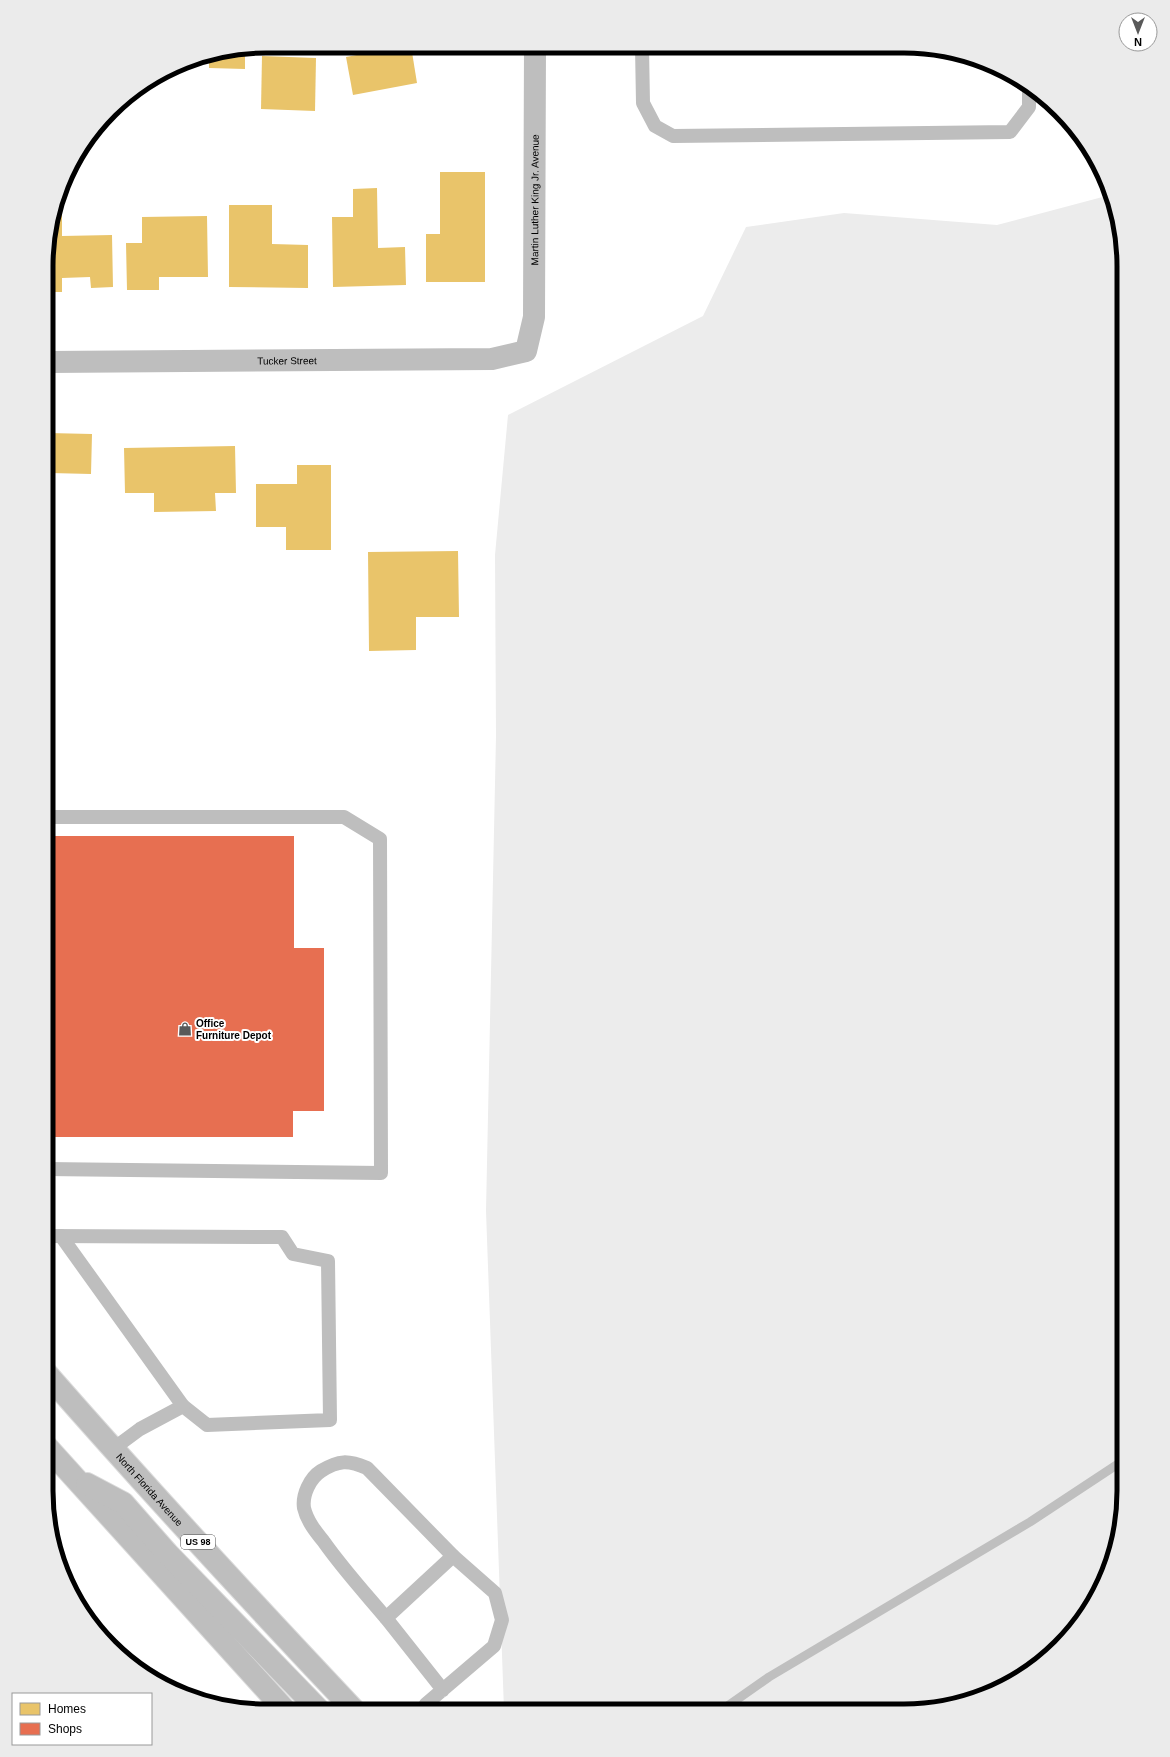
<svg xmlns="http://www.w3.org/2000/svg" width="1170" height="1757" viewBox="0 0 1170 1757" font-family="Arial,sans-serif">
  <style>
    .green { fill: #ececec }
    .homes { fill: #e9c46a }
    .shops { fill: #e76f51 }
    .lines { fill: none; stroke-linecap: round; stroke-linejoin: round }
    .stream { stroke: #bfbfbf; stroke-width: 9 }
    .primary-casing { stroke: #dbdbdb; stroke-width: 24 }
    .lane { stroke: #bebebe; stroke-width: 14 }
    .street { stroke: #bebebe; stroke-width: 22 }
    .primary { stroke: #bebebe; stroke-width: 22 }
    .labels { text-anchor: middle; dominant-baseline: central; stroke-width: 4; stroke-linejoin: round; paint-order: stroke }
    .shield { fill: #fff; stroke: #4c4c4c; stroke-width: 1 }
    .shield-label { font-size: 9px; font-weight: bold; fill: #000 }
    .street-label { font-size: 10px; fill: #000; stroke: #fff }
    .poi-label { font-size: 10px; font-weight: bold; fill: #000; stroke: #fff; text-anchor: start }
    .rim { fill: none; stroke: #000; stroke-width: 5 }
  </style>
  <rect width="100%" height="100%" fill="#fff"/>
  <path class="green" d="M 1110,195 L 1124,266 L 1124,1506 L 1107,1575 L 1079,1625 L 1038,1665 L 989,1694 L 904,1711 L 504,1710 L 486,1211 L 496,736 L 495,555 L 508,415 L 703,316 L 746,227 L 844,213 L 997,225 Z"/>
  <g class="homes">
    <path d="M 405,46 L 411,46 L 417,83 L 353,95 L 346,57 Z"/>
    <path d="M 245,49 L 245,69 L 209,68 L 209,55 Z"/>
    <path d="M 262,56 L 316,58 L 315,111 L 261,109 Z"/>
    <path d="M 440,172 L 485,172 L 485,282 L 426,282 L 426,234 L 440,234 Z"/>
    <path d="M 377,188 L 378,248 L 405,247 L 406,285 L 333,287 L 332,217 L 353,217 L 353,189 Z"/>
    <path d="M 229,205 L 272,205 L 272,244 L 308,245 L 308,288 L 229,287 Z"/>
    <path d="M 57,211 L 62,211 L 62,236 L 112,235 L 113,287 L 91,288 L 90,277 L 62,278 L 62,292 L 48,292 L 48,237 Z"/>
    <path d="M 207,216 L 208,277 L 159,277 L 159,290 L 127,290 L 126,243 L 142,243 L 142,217 Z"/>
    <path d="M 48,433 L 92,434 L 91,474 L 50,473 L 50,485 L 48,485 Z"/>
    <path d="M 235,446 L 236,493 L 215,493 L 216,511 L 154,512 L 154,493 L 125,493 L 124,448 Z"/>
    <path d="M 297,465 L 331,465 L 331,550 L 286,550 L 286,527 L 256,527 L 256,484 L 297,484 Z"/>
    <path d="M 458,551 L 459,617 L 416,617 L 416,650 L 369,651 L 368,552 Z"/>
  </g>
  <path class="shops" d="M 47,836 L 294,836 L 294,948 L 324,948 L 324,1111 L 293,1111 L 293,1137 L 47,1137 Z"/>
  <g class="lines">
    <path class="stream" d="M 722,1710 L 769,1677 L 1030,1522 L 1124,1460"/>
    <g class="primary-casing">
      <g id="primary">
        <path id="s2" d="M 46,1373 C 146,1487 249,1599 353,1709"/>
        <path d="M 46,1446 L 284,1709"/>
        <path d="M 87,1484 L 123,1503 L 167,1553 L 318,1709"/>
      </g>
    </g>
    <g class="lane">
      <path d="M 642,47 L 643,103 L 655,126 L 673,136 L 1010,132 L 1029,107 L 1029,86"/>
      <path d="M 642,47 L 665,47"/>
      <path d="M 46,1169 L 381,1173 L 380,839 L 344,817 L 47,817"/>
      <path d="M 46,1236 L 282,1237 L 293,1254 L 328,1261 L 330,1420 L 207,1425 L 183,1406 L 140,1429 L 113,1449"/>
      <path d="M 61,1236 L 183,1406"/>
      <path d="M 386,1618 C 365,1593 343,1569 324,1542 C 316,1532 307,1521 304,1508 C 302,1495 310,1478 321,1471 C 339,1460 348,1460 367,1468 L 453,1556"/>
      <path d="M 423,1710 L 426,1704 L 494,1646 L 502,1620 L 495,1593 L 453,1556 L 386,1618 L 443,1690"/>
    </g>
    <path class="street" id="s1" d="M 48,362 L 492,359 L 526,351 L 534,317 L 535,47"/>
    <use href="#primary" class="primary"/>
  </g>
  <defs>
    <g id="shop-bare" transform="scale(1.08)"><path d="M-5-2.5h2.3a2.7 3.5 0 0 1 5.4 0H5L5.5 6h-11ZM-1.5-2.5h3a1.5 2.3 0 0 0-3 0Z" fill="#595959" stroke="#fff" stroke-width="2.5" paint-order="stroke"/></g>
  </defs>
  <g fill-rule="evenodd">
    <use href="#shop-bare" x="185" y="1029"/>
  </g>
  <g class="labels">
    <rect class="shield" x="181" y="1535" width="34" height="14" rx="3"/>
    <g class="shield-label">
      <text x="198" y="1542">US 98</text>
    </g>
    <g class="street-label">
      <text stroke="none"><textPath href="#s1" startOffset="631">Martin Luther King Jr. Avenue</textPath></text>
      <text stroke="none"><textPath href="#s1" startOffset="239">Tucker Street</textPath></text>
      <text stroke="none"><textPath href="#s2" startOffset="156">North Florida Avenue</textPath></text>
    </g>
    <g class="poi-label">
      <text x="196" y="1023">Office<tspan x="196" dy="12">Furniture Depot</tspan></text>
    </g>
  </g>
  <path d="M0 0H1170V1757H0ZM266 53H904A213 213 0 0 1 1117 266V1491A213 213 0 0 1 904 1704H266A213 213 0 0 1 53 1491V266A213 213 0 0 1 266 53Z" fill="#ebebeb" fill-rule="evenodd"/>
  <path class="rim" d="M266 53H904A213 213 0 0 1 1117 266V1491A213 213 0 0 1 904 1704H266A213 213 0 0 1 53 1491V266A213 213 0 0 1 266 53Z"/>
  <rect x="12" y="1693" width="140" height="52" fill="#ffffff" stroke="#999999"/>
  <rect x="20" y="1703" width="20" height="12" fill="#e9c46a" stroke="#999999"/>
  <text x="48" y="1713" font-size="12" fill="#000000">Homes</text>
  <rect x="20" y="1723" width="20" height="12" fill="#e76f51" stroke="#999999"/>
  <text x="48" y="1733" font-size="12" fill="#000000">Shops</text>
  <g transform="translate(1138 32) rotate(180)"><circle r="19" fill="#ffffff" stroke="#999999"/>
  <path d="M0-3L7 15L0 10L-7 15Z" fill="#595959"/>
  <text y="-6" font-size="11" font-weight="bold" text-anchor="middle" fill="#000000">N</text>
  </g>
</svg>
